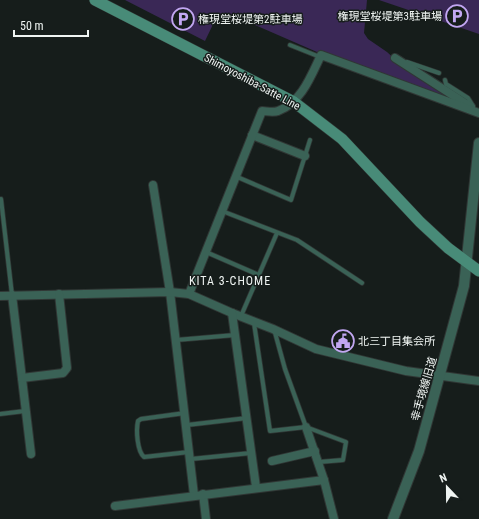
<svg xmlns="http://www.w3.org/2000/svg" width="479" height="519" viewBox="0 0 479 519" font-family="'Roboto Condensed','Noto Sans JP',sans-serif">
  <style>
    .green { fill: #3a2856 }
    .lines { fill: none; stroke-linecap: round; stroke-linejoin: round }
    .service-casing { stroke: #303735; stroke-width: 5.5 }
    .minor-casing { stroke: #303735; stroke-width: 10 }
    .tertiary-casing { stroke: #303735; stroke-width: 12 }
    .secondary-casing { stroke: #303735; stroke-width: 12 }
    .service { stroke: #3a6256; stroke-width: 4 }
    .minor { stroke: #3a6256; stroke-width: 8 }
    .tertiary { stroke: #3a6256; stroke-width: 10 }
    .secondary { stroke: #488b78; stroke-width: 11 }
    .labels { text-anchor: middle; dominant-baseline: central; stroke-width: 3; stroke-linejoin: round; paint-order: stroke }
    .poi-label { font-size: 11px; fill: #eff4f2; stroke: #161d1b; text-anchor: start }
    .street-label { font-size: 11px; fill: #eff4f2; stroke: #161d1b }
    .neighbourhood-label { font-size: 12px; letter-spacing: 1px; fill: #eff4f2; stroke: #161d1b }
  </style>
  <rect width="100%" height="100%" fill="#161d1b"/>
  <g class="green">
    <path d="M 125,0 L 367,0 L 364,33 L 368,39 L 387,52 L 400,64 L 464,104 L 321,51 L 317,52 L 255,25 L 218,14 L 205,41 Z"/>
    <path d="M 379,0 L 479,0 L 479,34 Z"/>
  </g>
  <g class="lines">
    <g class="service-casing">
      <g id="service">
        <path d="M 290,45 L 320,57"/>
        <path d="M 407,62 L 439,73"/>
        <path d="M 445,80 L 446,84 L 468,98 L 473,106"/>
        <path d="M 235,176 L 291,200 L 310,140"/>
        <path d="M 1,199 L 12,295"/>
        <path d="M 222,211 L 297,240 L 362,283"/>
        <path d="M 206,252 L 259,275"/>
        <path d="M 241,316 L 277,233"/>
        <path d="M 254,323 L 270,431 L 306,427 L 346,442 L 343,460 L 319,462"/>
        <path d="M 274,329 L 285,369 L 306,427"/>
        <path d="M 176,340 L 235,335"/>
        <path d="M 185,413 L 141,419 L 138,421 C 136,430 137,451 144,457 L 189,452"/>
        <path d="M 0,414 L 25,411"/>
        <path d="M 187,425 L 247,418"/>
        <path d="M 191,459 L 251,453"/>
      </g>
    </g>
    <g class="minor-casing">
      <g id="minor">
        <path d="M 395,58 L 471,107"/>
        <path d="M 252,135 L 305,156"/>
        <path d="M 153,185 L 170,292 L 194,495"/>
        <path d="M 189,294 L 262,111 C 266,111 273,113 278,111 C 301,103 311,76 321,55 L 479,113"/>
        <path d="M 12,295 L 31,454"/>
        <path d="M 0,296 L 170,292 L 189,294 L 232,313 L 273,329 L 316,349 L 406,371 L 479,381"/>
        <path d="M 232,313 L 256,487"/>
        <path d="M 22,378 L 63,373 L 67,368 L 59,294"/>
        <path d="M 306,427 L 324,480 L 334,519"/>
        <path d="M 272,461 L 315,451"/>
        <path d="M 203,494 L 206,519"/>
        <path d="M 115,506 L 324,480"/>
      </g>
    </g>
    <g class="tertiary-casing">
      <path id="tertiary" d="M 393,519 L 419,451 L 464,286 L 479,143"/>
    </g>
    <g class="secondary-casing">
      <path id="secondary" d="M 95,0 L 294,102 L 342,139 L 420,222 L 448,248 L 479,271"/>
    </g>
    <use href="#service" class="service"/>
    <use href="#minor" class="minor"/>
    <use href="#tertiary" class="tertiary"/>
    <use href="#secondary" class="secondary"/>
  </g>
  <defs>
    <g id="parking-ring" transform="scale(1.15)"><circle r="9.5" fill="#161d1b" stroke="#c2a7f2" stroke-width="1.5"/><path d="M-3.5-5.5H1a3.5 3.5 0 0 1 0 7H-1V5.5H-3.5ZM-1-3.4V-.6H.8a1.4 1.4 0 0 0 0-2.8Z" fill="#c2a7f2"/></g>
    <g id="civic-ring" transform="scale(1.15)"><circle r="9.5" fill="#161d1b" stroke="#c2a7f2" stroke-width="1.5"/><path d="M-.6-6.5H3V-4.5H.6V-3L4-1V1h2V6H-6V1h2V-1L-.6-3ZM-1.2 2.5V6h2.4V2.5Z" fill="#c2a7f2"/></g>
  </defs>
  <g fill-rule="evenodd">
    <use href="#parking-ring" x="457" y="16"/>
    <use href="#parking-ring" x="183" y="19"/>
    <use href="#civic-ring" x="343" y="341"/>
  </g>
  <g class="labels">
    <g class="poi-label">
      <text x="442" y="16" text-anchor="end">権現堂桜堤第3駐車場</text>
      <text x="198" y="19">権現堂桜堤第2駐車場</text>
      <text x="358" y="341">北三丁目集会所</text>
    </g>
    <g class="street-label">
      <text transform="translate(252 82) rotate(28)">Shimoyoshiba-Satte Line</text>
      <text transform="translate(424 389) rotate(-74)">幸手境線旧道</text>
    </g>
    <g class="neighbourhood-label">
      <text x="230" y="281">KITA 3-CHOME</text>
    </g>
  </g>
  <g transform="translate(447 487) rotate(338)" stroke="#161d1b" stroke-width="3" paint-order="stroke">
  <path d="M0-3L7 15L0 10L-7 15Z" fill="#eff4f2"/>
  <text y="-6" font-size="11" font-weight="bold" text-anchor="middle" fill="#eff4f2">N</text>
  </g>
  <path d="M14 30v6h74v-6" fill="none" stroke="#eff4f2" stroke-width="2"/>
  <text x="20" y="30" font-size="12" fill="#eff4f2" stroke="#161d1b" stroke-width="3" paint-order="stroke">50 m</text>
</svg>
